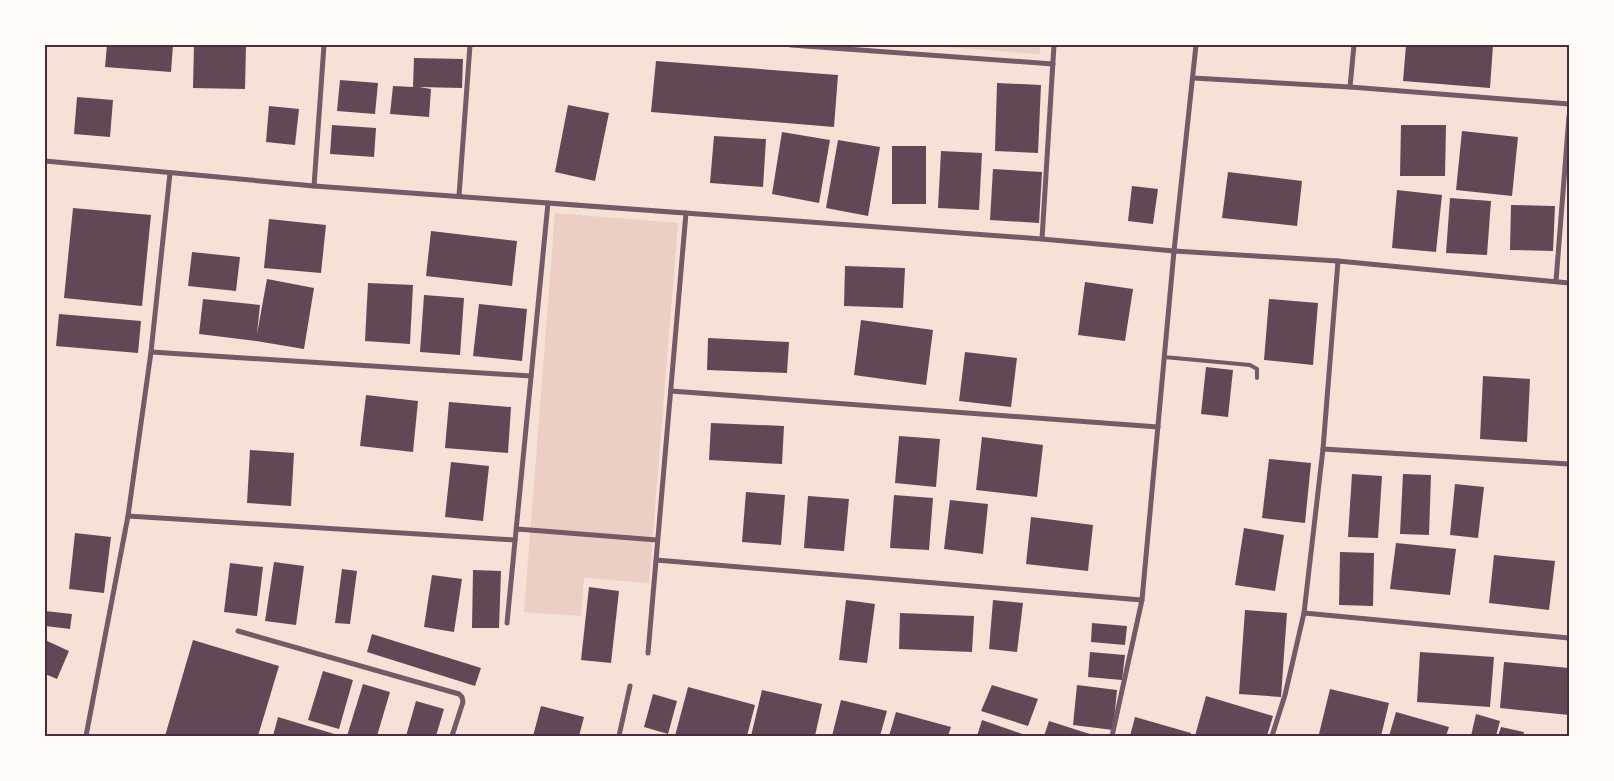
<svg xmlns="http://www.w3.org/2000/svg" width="1614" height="781" viewBox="0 0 1614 781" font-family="Georgia,serif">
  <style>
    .green { fill: #ebcfc5 }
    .building { fill: #644757 }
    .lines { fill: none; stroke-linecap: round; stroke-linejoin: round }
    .service { stroke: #755966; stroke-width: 4 }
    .minor { stroke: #755966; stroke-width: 5 }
    .neatline { fill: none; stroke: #4a2c40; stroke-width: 2 }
  </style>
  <rect width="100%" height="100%" fill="#f7e1d7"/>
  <g class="green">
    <path d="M 919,45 L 1040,45 L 1040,54 Z"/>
    <path d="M 555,213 L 678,223 L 649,583 L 584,578 L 581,616 L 524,612 Z"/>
  </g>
  <g class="building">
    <path d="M 107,45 L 173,45 L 171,72 L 105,67 Z"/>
    <path d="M 194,45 L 246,45 L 245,89 L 193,88 Z"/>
    <path d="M 1406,45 L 1493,45 L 1490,88 L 1403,81 Z"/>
    <path d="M 414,58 L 463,59 L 462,88 L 419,87 L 431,89 L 429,117 L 390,114 L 393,86 L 413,87 Z"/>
    <path d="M 656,61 L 838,75 L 834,127 L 651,112 Z"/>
    <path d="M 340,80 L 378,83 L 375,114 L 337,111 Z"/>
    <path d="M 997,83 L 1041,85 L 1038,153 L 995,151 Z"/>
    <path d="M 77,97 L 113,100 L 110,137 L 74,134 Z"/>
    <path d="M 568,105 L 609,113 L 595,181 L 555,172 Z"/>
    <path d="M 269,106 L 299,109 L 295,145 L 266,142 Z"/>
    <path d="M 332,125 L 376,128 L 374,157 L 330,154 Z"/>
    <path d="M 1401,125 L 1446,125 L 1445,176 L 1400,176 Z"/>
    <path d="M 1462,131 L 1518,137 L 1512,196 L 1456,190 Z"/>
    <path d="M 782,132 L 830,140 L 819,203 L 772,194 Z"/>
    <path d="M 714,136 L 766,139 L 763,187 L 710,183 Z"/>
    <path d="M 838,140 L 880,147 L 868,216 L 826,208 Z"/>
    <rect x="892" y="146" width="34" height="58"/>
    <path d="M 941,151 L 982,153 L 979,210 L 938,208 Z"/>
    <path d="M 993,169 L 1042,172 L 1039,223 L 990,220 Z"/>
    <path d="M 1228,172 L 1302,181 L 1297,226 L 1222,218 Z"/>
    <path d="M 1132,186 L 1158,189 L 1153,224 L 1128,221 Z"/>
    <path d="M 1397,190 L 1442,195 L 1436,252 L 1392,248 Z"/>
    <path d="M 1450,198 L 1491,201 L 1487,255 L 1446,253 Z"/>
    <path d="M 1511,205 L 1555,206 L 1553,251 L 1510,250 Z"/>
    <path d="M 73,208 L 151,215 L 142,306 L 64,298 Z"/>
    <path d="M 269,219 L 326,225 L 321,273 L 264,268 Z"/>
    <path d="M 431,231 L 517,241 L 512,286 L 426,276 Z"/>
    <path d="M 192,252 L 240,257 L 236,291 L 188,286 Z"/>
    <path d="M 845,266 L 905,268 L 903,308 L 844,306 Z"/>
    <path d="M 267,279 L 314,288 L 304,349 L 256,341 L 199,334 L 203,299 L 260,305 L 257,334 Z"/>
    <path d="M 1085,282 L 1133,289 L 1125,341 L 1078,335 Z"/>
    <path d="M 368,283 L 413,285 L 410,344 L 365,341 Z"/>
    <path d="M 424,295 L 464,298 L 460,355 L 420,352 Z"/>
    <path d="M 1269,299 L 1318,303 L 1313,365 L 1264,360 Z"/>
    <path d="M 479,304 L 527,309 L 522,361 L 473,356 Z"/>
    <path d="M 59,314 L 141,321 L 138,353 L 56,346 Z"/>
    <path d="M 861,320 L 933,330 L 926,385 L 854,375 Z"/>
    <path d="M 708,338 L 789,342 L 787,373 L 707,370 Z"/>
    <path d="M 965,352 L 1017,358 L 1011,407 L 959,401 Z"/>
    <path d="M 1206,367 L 1233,370 L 1228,417 L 1201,414 Z"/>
    <path d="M 1483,376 L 1530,379 L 1527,442 L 1480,439 Z"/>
    <path d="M 366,395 L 418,401 L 413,452 L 360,446 Z"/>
    <path d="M 449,402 L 511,407 L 508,453 L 445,448 Z"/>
    <path d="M 711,423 L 784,426 L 782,464 L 709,460 Z"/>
    <path d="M 899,436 L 940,439 L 936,487 L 895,483 Z"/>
    <path d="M 982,437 L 1043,445 L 1037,497 L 976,490 Z"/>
    <path d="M 250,450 L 294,453 L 291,506 L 247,503 Z"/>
    <path d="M 1269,459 L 1311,463 L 1305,523 L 1262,518 Z"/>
    <path d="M 451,462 L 489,466 L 483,521 L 445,517 Z"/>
    <path d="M 1352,474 L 1382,476 L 1378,538 L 1348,537 Z"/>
    <path d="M 1403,474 L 1431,475 L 1429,535 L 1400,534 Z"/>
    <path d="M 1455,484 L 1484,487 L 1478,538 L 1450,535 Z"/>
    <path d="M 746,492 L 785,495 L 781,545 L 742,542 Z"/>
    <path d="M 894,495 L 933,498 L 929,550 L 890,548 Z"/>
    <path d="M 808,496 L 849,499 L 844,551 L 804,548 Z"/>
    <path d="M 950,500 L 988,504 L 983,554 L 944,549 Z"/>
    <path d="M 1031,517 L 1093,525 L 1088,571 L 1026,564 Z"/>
    <path d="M 1244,528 L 1284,535 L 1275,591 L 1235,585 Z"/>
    <path d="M 75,533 L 111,537 L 104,593 L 69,589 Z"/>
    <path d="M 1396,543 L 1456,549 L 1450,595 L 1390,589 Z"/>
    <path d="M 1340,552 L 1374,553 L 1373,606 L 1339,605 Z"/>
    <path d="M 1494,555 L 1555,561 L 1549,610 L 1489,603 Z"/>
    <path d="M 274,562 L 304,566 L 296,625 L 265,621 Z"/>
    <path d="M 230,563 L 263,567 L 257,616 L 224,612 Z"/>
    <path d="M 342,569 L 357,571 L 350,624 L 335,623 Z"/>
    <path d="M 473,570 L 501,571 L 499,628 L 472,628 Z"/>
    <path d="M 432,575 L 462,579 L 454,632 L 424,627 Z"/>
    <path d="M 589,587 L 619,591 L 611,663 L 581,660 Z"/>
    <path d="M 846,600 L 875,604 L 867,663 L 839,660 Z"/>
    <path d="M 993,600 L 1023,603 L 1017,652 L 989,649 Z"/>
    <path d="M 1245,610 L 1287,613 L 1281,697 L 1239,694 Z"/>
    <path d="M 45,611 L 72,614 L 70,629 L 45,626 Z"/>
    <path d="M 900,613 L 974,616 L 972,652 L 899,649 Z"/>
    <path d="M 1092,623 L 1127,626 L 1125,645 L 1091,642 Z"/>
    <path d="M 372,634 L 481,668 L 475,686 L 367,652 Z"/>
    <path d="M 45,640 L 69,651 L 57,679 L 45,674 Z"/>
    <path d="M 193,640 L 279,666 L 258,736 L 165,736 Z"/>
    <path d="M 1090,652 L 1125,655 L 1122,680 L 1088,677 Z"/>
    <path d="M 1420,652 L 1494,657 L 1490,707 L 1417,702 Z"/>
    <path d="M 1504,662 L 1569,668 L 1569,715 L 1500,708 Z"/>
    <path d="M 323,671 L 353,680 L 339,729 L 308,720 Z"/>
    <path d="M 363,684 L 390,692 L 377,736 L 347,736 Z"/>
    <path d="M 992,685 L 1038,699 L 1028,726 L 981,711 Z"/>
    <path d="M 1077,685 L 1117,690 L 1113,730 L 1073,725 Z"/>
    <path d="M 688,687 L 755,705 L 747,736 L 675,736 Z"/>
    <path d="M 1330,689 L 1389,703 L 1381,736 L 1328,736 L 1319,734 Z"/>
    <path d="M 762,690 L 822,704 L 815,736 L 751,736 Z"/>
    <path d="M 653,694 L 677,701 L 668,734 L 644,727 Z"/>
    <path d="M 1206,696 L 1273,716 L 1267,736 L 1195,736 Z"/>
    <path d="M 841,700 L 887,711 L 880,736 L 832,736 Z"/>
    <path d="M 416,701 L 444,709 L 436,736 L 406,736 Z"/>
    <path d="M 541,706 L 584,717 L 579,736 L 533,736 Z"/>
    <path d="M 896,712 L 951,727 L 948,736 L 889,736 Z"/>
    <path d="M 1396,712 L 1449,727 L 1446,736 L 1389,736 Z"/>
    <path d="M 1476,714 L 1500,721 L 1496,736 L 1471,736 Z"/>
    <path d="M 278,717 L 341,736 L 273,736 Z"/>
    <path d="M 1135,717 L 1191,733 L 1191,736 L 1130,736 Z"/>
    <path d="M 982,720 L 1028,736 L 977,736 Z"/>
    <path d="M 1049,721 L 1096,736 L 1044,736 Z"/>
    <path d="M 1501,727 L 1524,732 L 1523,736 L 1498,736 Z"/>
  </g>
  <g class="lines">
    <path class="service" d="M 1164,357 L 1250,365 L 1257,369 L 1257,378"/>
    <g class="minor">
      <path d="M 791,45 L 1053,64"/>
      <path d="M 1193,78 L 1350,87 L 1569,104"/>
      <path d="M 1350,87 L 1354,45"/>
      <path d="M 45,161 L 314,186 L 1042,239 L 1174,251 L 1338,261 L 1569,283"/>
      <path d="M 314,186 L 324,45"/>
      <path d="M 459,196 L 470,45"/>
      <path d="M 1042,239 L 1054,45"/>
      <path d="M 1556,281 L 1569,116"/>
      <path d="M 151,352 L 531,376"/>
      <path d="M 671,391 L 1158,427"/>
      <path d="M 1323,449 L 1569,464"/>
      <path d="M 128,516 L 515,540"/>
      <path d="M 517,529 L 657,540"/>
      <path d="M 656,560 L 1142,600"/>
      <path d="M 1304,613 L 1569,638"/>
      <path d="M 507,623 L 548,203"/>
      <path d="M 238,631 L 459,694 L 462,697 L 463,702 L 452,736"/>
      <path d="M 648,653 L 686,213"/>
      <path d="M 86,736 L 128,516 L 151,352 L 170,173"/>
      <path d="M 619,736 L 630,686"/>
      <path d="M 1112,736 L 1142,600 L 1174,251 L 1196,45"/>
      <path d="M 1272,736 L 1285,695 L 1304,613 L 1323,449 L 1338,261"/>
    </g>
  </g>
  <rect width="1614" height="781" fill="none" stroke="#fffaf5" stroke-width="92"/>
  <rect x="46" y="46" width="1522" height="689" class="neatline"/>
</svg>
